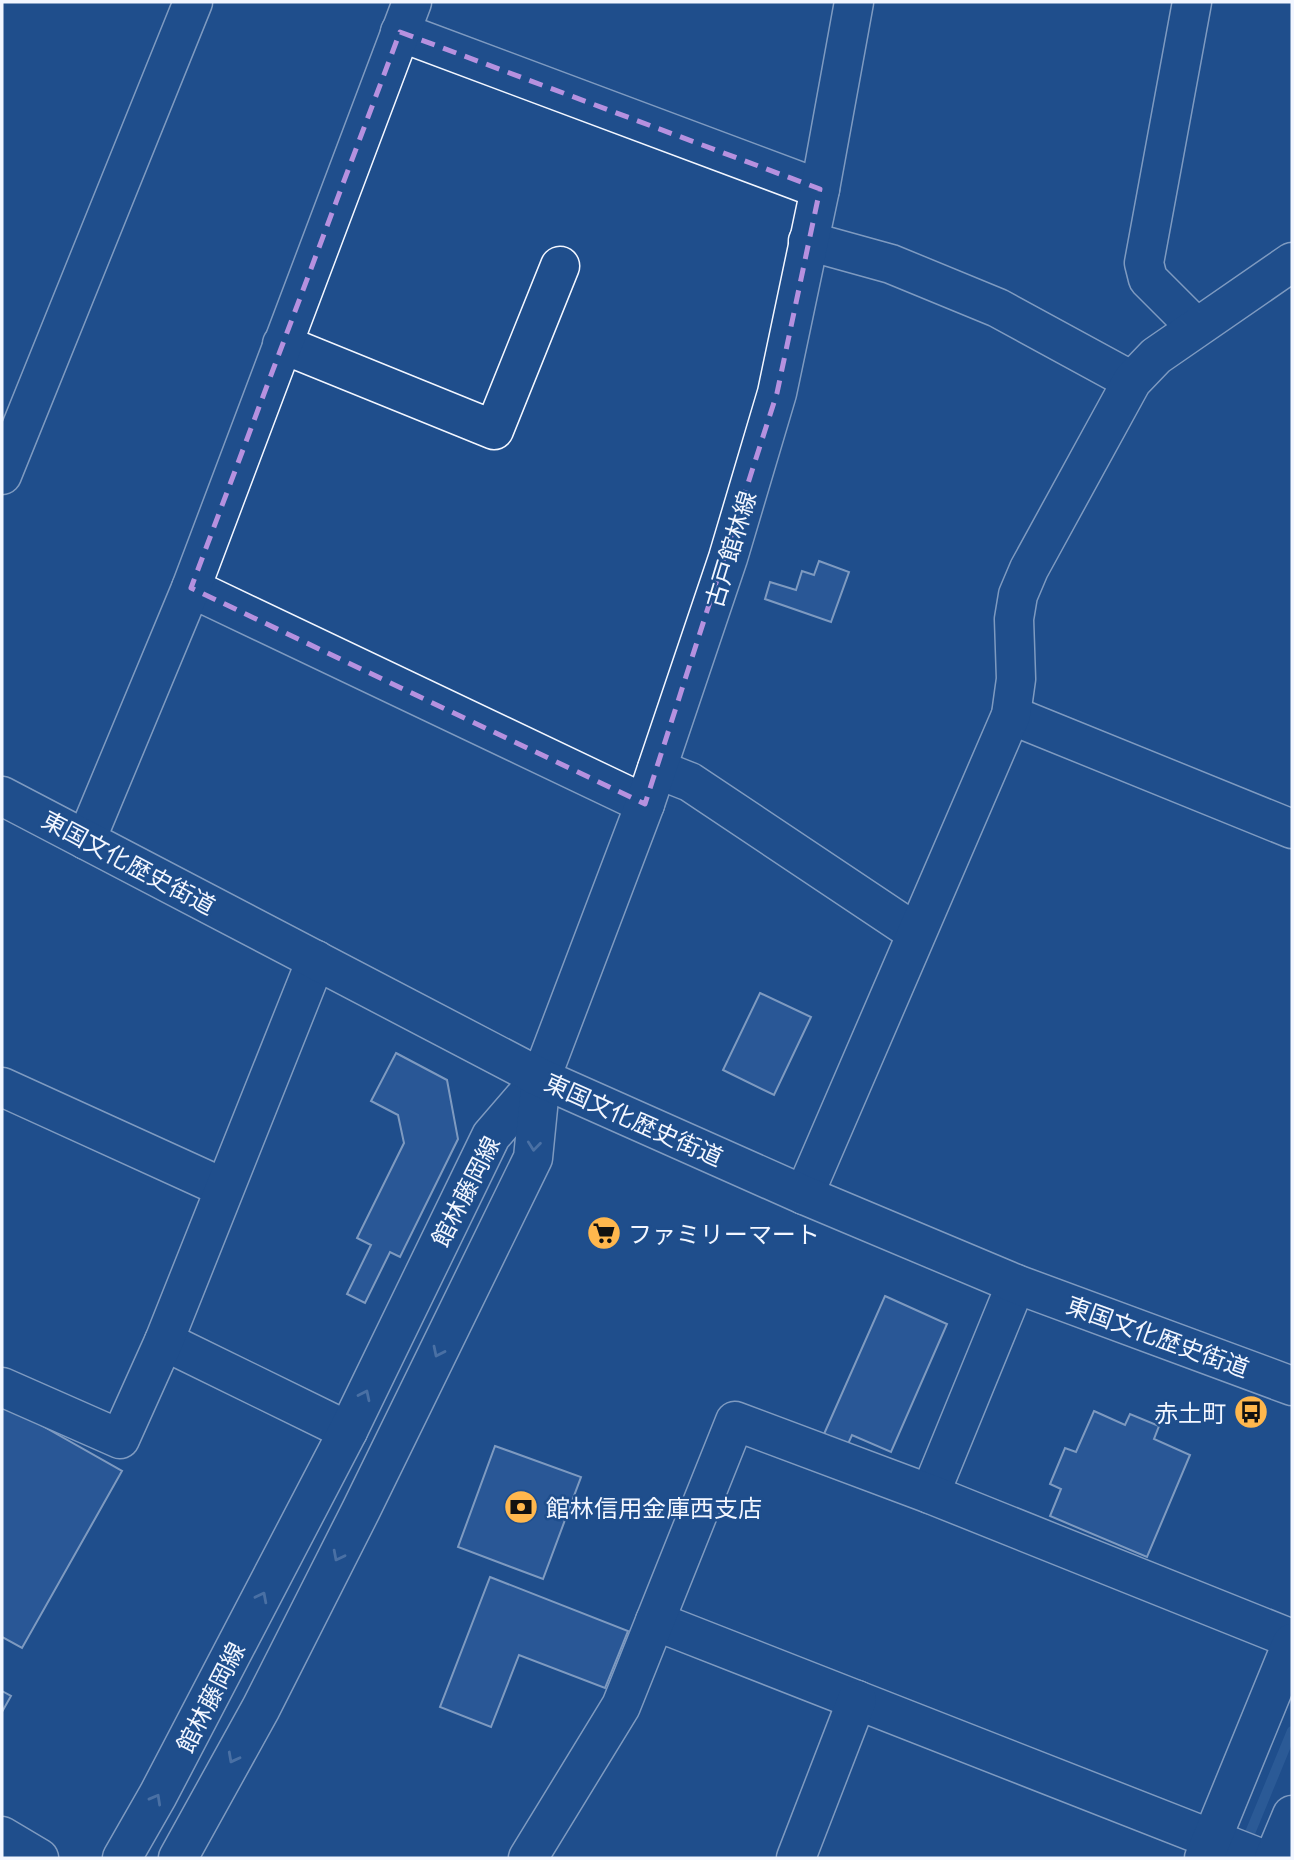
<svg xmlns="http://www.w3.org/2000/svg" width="1294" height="1860" viewBox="0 0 1294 1860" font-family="'Golos Text','Noto Sans JP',sans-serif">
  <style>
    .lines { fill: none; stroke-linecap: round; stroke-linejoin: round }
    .stream { stroke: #3b69a3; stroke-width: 10 }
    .building { fill: #3563a3; stroke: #f2f6ff; stroke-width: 2 }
    .minor-casing { stroke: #f2f6ff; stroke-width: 41 }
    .major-casing { stroke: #f2f6ff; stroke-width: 41 }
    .highway-casing { stroke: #f2f6ff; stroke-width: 41 }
    .minor { stroke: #1f4e8c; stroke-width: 38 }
    .major { stroke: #1f4e8c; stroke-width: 38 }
    .highway { stroke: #1f4e8c; stroke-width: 38 }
    .oneway { stroke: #7e9ac0 }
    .marked { fill: none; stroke: #b691df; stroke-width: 5; stroke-dasharray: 14 9; stroke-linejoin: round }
    .labels { text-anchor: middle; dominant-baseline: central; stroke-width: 5; stroke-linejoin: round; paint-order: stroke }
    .street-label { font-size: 24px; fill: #f2f6ff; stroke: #1f4e8c }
    .poi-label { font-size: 24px; fill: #f2f6ff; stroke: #1f4e8c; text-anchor: start }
  </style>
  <rect width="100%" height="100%" fill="#1f4e8c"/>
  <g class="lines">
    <path class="stream" d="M 1250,1833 L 1292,1731"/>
  </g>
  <g class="building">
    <path d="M 819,561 L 849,572 L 831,622 L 765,599 L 770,582 L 796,590 L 802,571 L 814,575 Z"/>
    <path d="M 760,993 L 811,1017 L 774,1095 L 723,1070 Z"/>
    <path d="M 396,1053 L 447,1080 L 458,1139 L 400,1257 L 390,1252 L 365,1303 L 347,1294 L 371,1245 L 357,1238 L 404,1143 L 398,1115 L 371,1101 Z"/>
    <path d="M 885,1296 L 947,1324 L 891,1452 L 852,1435 L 848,1444 L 824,1434 Z"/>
    <path d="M 2,1403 L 122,1471 L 22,1648 L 2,1637 Z"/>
    <path d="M 1094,1411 L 1125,1425 L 1130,1414 L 1159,1426 L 1154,1439 L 1190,1455 L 1147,1557 L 1050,1516 L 1061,1489 L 1050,1484 L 1065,1448 L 1076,1452 Z"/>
    <path d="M 495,1446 L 581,1477 L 543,1579 L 458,1547 Z"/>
    <path d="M 490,1577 L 628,1631 L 605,1688 L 519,1655 L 491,1727 L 440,1707 Z"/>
    <path d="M 2,1691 L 11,1696 L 2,1712 Z"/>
  </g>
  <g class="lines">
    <g class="minor-casing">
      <g id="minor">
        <path d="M 1192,2 L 1144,263 L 1148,279 L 1196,327"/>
        <path d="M 400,32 L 820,189"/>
        <path d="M 808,241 L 891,264 L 998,308 L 1132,381"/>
        <path d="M 282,344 L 494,430 L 560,266"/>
        <path d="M 2,475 L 193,2"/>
        <path d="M 191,588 L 645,804"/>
        <path d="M 1011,715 L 1292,829"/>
        <path d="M 657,769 L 690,782 L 916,933"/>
        <path d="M 86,840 L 191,588 L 412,2"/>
        <path d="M 2,1087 L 224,1188"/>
        <path d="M 804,1195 L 1011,715 L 1016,679 L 1014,619 L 1018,595 L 1029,569 L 1132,381 L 1156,356 L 1292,262"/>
        <path d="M 164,1341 L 348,1431"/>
        <path d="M 2,1387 L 120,1439 L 164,1341 L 316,960"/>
        <path d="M 930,1494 L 1016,1284"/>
        <path d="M 655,1621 L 1260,1858"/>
        <path d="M 2,1836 L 39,1858"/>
        <path d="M 528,1858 L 621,1706 L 735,1421 L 930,1494 L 1292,1639"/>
        <path d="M 796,1858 L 857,1700"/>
        <path d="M 1204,1858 L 1292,1643"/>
        <path d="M 1274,1858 L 1292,1815"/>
      </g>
    </g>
    <g class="major-casing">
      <g id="major">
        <path d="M 122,1858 L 158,1795 L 348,1431 L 491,1136 L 541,1078"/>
        <path d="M 178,1858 L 261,1708 L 361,1510 L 533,1158 L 541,1078 L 645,804 L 728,558 L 777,393 L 820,189 L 854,2"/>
      </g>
    </g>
    <g class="highway-casing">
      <path id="highway" d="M 2,796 L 541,1078 L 804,1195 L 1016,1284 L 1292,1386"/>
    </g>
    <use href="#minor" class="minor"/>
    <use href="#major" class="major"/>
    <use href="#highway" class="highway"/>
  </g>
  <defs><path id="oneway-chevron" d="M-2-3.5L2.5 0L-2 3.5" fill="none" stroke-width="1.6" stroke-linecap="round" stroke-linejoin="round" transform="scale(1.75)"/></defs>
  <g class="oneway">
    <use href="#oneway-chevron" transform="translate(534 1146) rotate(96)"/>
    <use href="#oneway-chevron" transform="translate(438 1352) rotate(116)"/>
    <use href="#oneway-chevron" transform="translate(365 1395) rotate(-64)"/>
    <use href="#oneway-chevron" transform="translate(338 1556) rotate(117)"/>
    <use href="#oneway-chevron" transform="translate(262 1597) rotate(-63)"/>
    <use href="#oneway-chevron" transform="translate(233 1758) rotate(118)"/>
    <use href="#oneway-chevron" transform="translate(156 1799) rotate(-61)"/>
  </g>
  <path d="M0 0H1294V1860H0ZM 400,32 L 820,189 L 777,393 L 645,804 L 191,588 Z" fill="#1f4e8c" fill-opacity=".55" fill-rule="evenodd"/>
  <path class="marked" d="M 400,32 L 820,189 L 777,393 L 645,804 L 191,588 Z"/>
  <defs>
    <g id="supermarket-disc" transform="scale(1.75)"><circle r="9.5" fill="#ffb74d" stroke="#1f4e8c"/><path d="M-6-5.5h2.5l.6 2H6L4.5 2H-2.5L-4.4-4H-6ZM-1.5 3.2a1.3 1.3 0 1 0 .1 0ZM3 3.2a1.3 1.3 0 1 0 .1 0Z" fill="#111"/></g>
    <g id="bus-disc" transform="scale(1.75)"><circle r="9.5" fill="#ffb74d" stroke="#1f4e8c"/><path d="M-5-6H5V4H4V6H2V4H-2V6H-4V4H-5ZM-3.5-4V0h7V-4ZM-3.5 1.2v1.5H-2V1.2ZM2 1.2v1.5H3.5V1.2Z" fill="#111"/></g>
    <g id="bank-disc" transform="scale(1.75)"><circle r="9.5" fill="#ffb74d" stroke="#1f4e8c"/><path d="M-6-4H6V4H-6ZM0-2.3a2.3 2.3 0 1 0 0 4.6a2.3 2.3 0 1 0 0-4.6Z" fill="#111"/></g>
  </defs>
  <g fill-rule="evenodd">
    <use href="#supermarket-disc" x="604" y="1233"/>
    <use href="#bus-disc" x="1251" y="1412"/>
    <use href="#bank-disc" x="521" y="1507"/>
  </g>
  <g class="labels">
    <g class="street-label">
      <text transform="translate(730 549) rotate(-73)">古戸館林線</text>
      <text transform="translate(129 862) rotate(28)">東国文化歴史街道</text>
      <text transform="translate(634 1119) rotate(24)">東国文化歴史街道</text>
      <text transform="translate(465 1191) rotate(-63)">館林藤岡線</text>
      <text transform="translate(1158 1336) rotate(20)">東国文化歴史街道</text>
      <text transform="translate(210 1697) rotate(-63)">館林藤岡線</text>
    </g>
    <g class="poi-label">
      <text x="628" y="1233">ファミリーマート</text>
      <text x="1226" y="1412" text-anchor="end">赤土町</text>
      <text x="546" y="1507">館林信用金庫西支店</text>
    </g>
  </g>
  <rect width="1294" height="1860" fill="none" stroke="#f2f6ff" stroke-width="7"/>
</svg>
